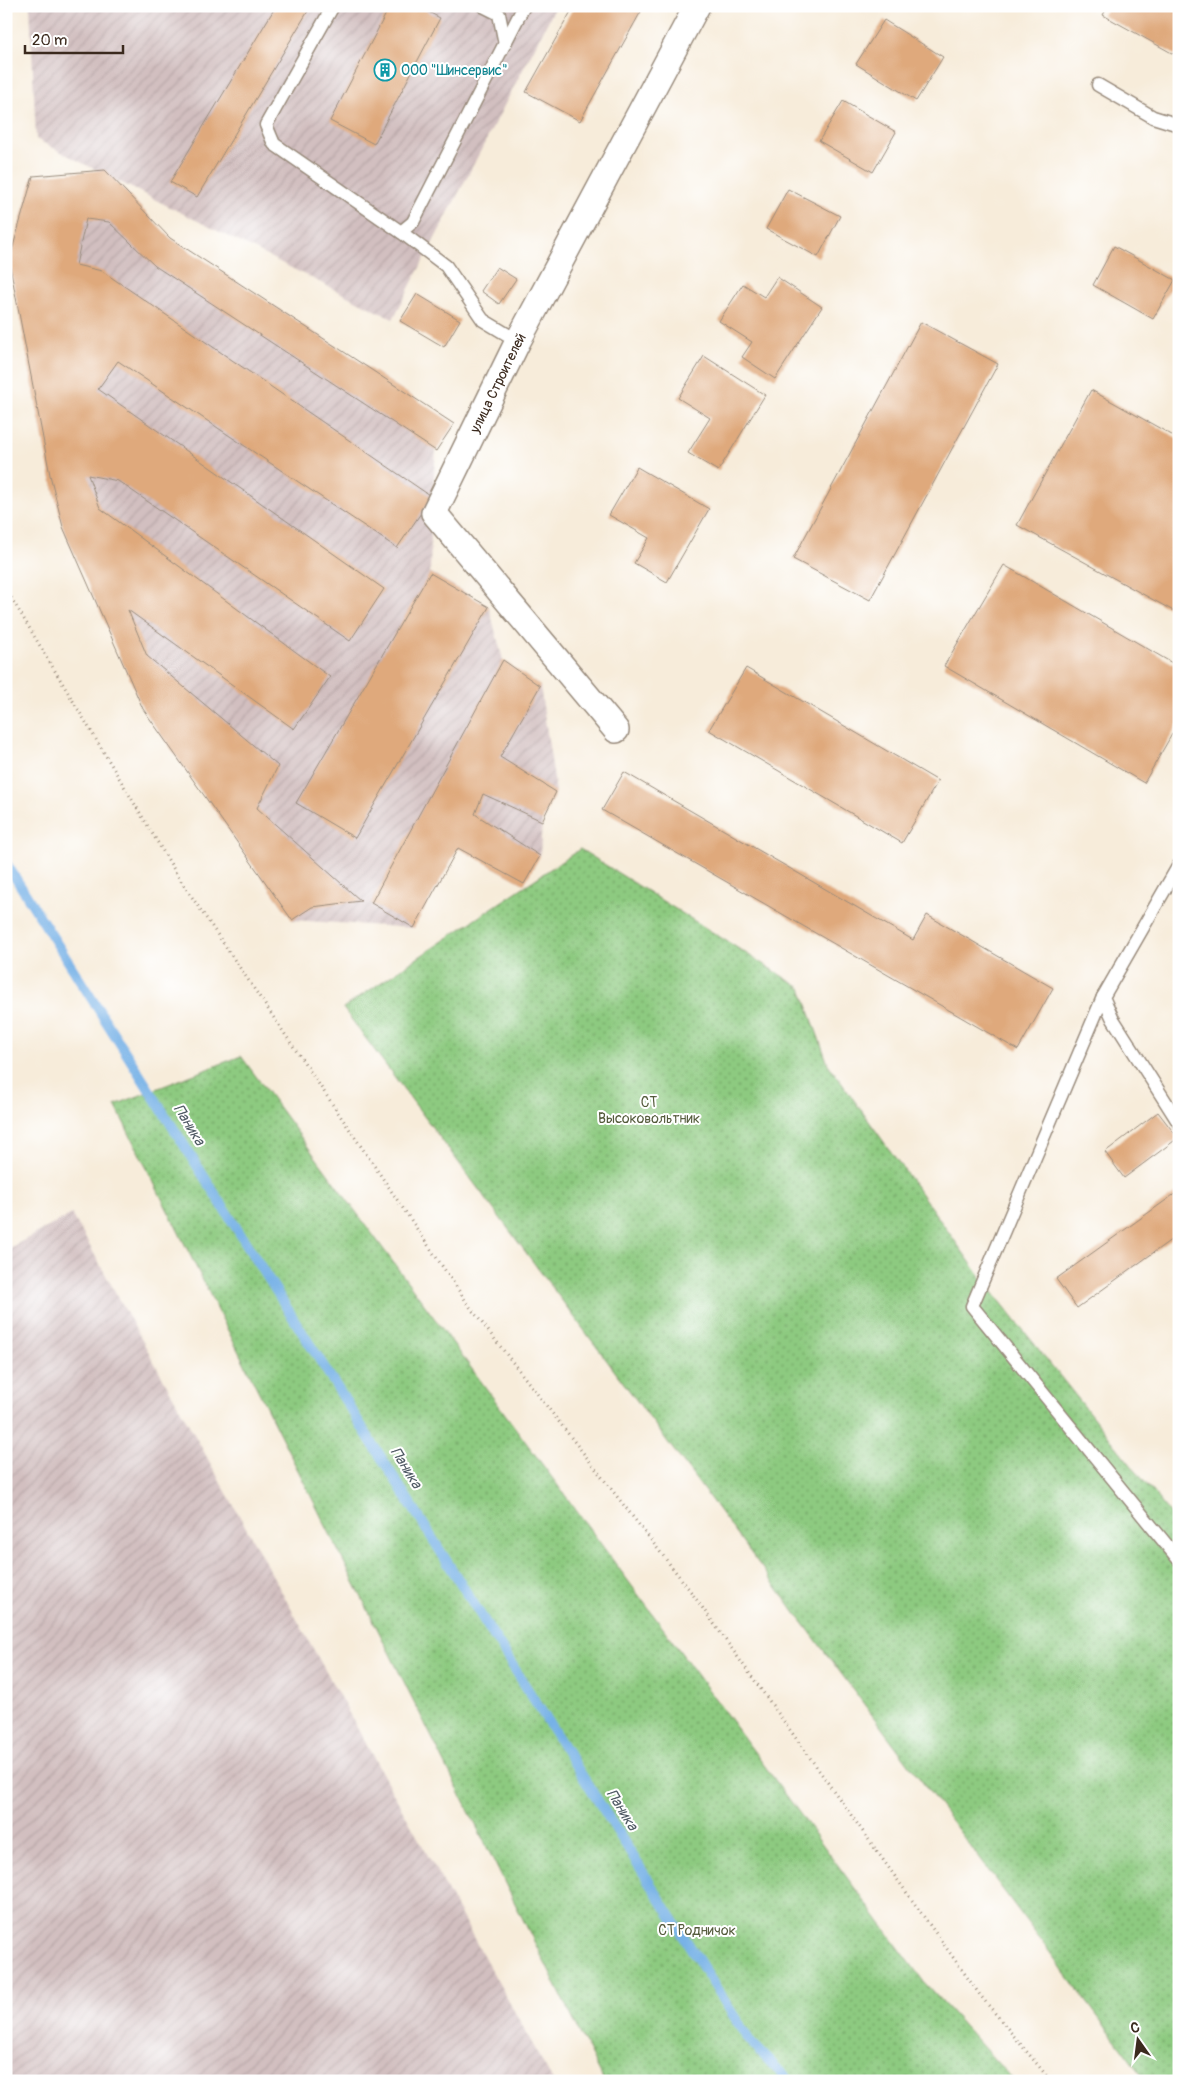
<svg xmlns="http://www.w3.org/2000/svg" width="1185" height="2087" viewBox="0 0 1185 2087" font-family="Pangolin,sans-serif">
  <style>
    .industrial { fill: url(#industrial-furrows) }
    .garden { fill: url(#garden-dots); stroke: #647a4f }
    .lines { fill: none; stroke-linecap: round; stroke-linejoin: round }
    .stream { stroke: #74b0e6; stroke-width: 10 }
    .building { fill: #dfa97c }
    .service-casing { stroke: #998b7c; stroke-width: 15 }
    .minor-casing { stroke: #998b7c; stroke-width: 28 }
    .path { stroke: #998b7c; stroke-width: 3; stroke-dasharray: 1 4; stroke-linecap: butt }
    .service { stroke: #fff; stroke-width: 12 }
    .minor { stroke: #fff; stroke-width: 25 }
    .labels { text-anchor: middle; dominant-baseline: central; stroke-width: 4; stroke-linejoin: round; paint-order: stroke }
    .culture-label { font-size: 14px; fill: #0d838f; stroke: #fff; text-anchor: start }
    .street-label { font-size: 14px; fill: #3b2a1e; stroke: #fff }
    .park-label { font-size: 14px; fill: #545a3b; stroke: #fff }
    .water-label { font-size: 15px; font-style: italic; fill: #4f5964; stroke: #fff }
  </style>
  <defs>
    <pattern id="industrial-furrows" width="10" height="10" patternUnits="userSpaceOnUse" patternTransform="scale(1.25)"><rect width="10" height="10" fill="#d2bfc0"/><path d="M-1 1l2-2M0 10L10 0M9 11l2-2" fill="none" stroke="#b5a4a5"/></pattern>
    <pattern id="garden-dots" width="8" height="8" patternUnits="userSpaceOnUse" patternTransform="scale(1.25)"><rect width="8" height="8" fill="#8dca80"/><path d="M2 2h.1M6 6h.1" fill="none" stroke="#74a468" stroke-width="1.8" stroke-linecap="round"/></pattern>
  </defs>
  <rect width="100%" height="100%" fill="#fff"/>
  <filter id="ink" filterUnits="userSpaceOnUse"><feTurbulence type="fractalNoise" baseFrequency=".02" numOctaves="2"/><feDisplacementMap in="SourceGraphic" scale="10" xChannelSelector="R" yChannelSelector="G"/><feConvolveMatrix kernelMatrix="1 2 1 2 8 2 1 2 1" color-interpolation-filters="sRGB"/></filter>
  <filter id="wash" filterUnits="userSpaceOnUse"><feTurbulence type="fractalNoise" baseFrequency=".0096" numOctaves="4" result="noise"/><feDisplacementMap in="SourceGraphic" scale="20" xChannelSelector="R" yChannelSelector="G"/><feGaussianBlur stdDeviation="1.12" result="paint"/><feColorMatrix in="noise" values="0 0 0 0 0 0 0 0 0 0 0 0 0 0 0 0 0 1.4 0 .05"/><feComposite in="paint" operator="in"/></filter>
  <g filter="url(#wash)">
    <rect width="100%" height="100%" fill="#f7ecda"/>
    <g class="industrial">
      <path d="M 30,6 L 556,6 L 393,319 L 114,179 L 170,238 L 454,424 L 436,451 L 432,497 L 430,572 L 489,607 L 503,660 L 540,686 L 556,792 L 542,821 L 540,856 L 524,884 L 458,848 L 414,928 L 292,920 L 143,709 L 63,527 L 50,475 L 9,261 L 33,176 L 98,171 L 36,139 Z"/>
      <path d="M 72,1214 L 553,2081 L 6,2081 L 6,1250 Z"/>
    </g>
    <g class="garden">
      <path d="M 580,849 L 801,988 L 828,1064 L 980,1276 L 1179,1525 L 1179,2081 L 1146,2081 L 343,1008 Z"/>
      <path d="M 241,1056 L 924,1982 L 1014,2081 L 604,2081 L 115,1105 Z"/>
    </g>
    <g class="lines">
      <path class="stream" d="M 6,863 L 749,2040 L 789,2081"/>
    </g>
    <g id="blocks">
      <g class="building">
        <path d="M 276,6 L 311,6 L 197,197 L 170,182 Z"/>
        <path d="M 390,6 L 417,6 L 440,18 L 374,144 L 330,121 Z"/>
        <path d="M 574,6 L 644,6 L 580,121 L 526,92 Z"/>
        <path d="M 1108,6 L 1179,6 L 1179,57 L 1103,15 Z"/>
        <path d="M 884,20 L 943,57 L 916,101 L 856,64 Z"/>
        <path d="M 843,101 L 896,132 L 873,172 L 819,141 Z"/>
        <path d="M 105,170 L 170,238 L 454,424 L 436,451 L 155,266 L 109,222 L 86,219 L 76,265 L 102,271 L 432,497 L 397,548 L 118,361 L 98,389 L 384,589 L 350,641 L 118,481 L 88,475 L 100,508 L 330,677 L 294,729 L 128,610 L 147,656 L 278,766 L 257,808 L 361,901 L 312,907 L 292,920 L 143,709 L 63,527 L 50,475 L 9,261 L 33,176 Z"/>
        <path d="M 788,189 L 840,216 L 818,257 L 766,229 Z"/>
        <path d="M 1114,246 L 1175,280 L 1153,319 L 1093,285 Z"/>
        <path d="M 497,267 L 516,279 L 499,304 L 481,291 Z"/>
        <path d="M 777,277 L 822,307 L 775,379 L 742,357 L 752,342 L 719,321 L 743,284 L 764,297 Z"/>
        <path d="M 417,294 L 460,320 L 444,347 L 400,321 Z"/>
        <path d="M 921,322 L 998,364 L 870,600 L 793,559 Z"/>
        <path d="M 704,356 L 765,395 L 718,471 L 688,453 L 710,418 L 678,398 Z"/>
        <path d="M 1091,390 L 1179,439 L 1179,614 L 1017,525 Z"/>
        <path d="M 637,467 L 709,509 L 667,582 L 634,563 L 649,538 L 609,515 Z"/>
        <path d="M 1004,565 L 1179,667 L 1179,722 L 1144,783 L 944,666 Z"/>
        <path d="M 430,573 L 489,607 L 355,838 L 296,803 Z"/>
        <path d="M 503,660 L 540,686 L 500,757 L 556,792 L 542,821 L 483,794 L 475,814 L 540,856 L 524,884 L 458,848 L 414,928 L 371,903 Z"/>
        <path d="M 746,668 L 938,781 L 902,843 L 709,730 Z"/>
        <path d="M 624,772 L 913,940 L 927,915 L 1053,988 L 1018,1050 L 602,810 Z"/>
        <path d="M 1158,1112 L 1178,1138 L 1124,1178 L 1105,1152 Z"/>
        <path d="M 1176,1193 L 1179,1196 L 1179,1234 L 1077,1308 L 1056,1279 Z"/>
      </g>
    </g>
  </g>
  <g filter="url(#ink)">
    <use href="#blocks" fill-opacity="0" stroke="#998b7c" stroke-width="1"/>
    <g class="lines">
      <g class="service-casing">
        <g id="service">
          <path d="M 333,6 L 266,125 L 274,144 L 401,232 L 446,266 L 483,320 L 518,341"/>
          <path d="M 483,6 L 499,14 L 505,44"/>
          <path d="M 1098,85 L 1153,117 L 1179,125"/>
          <path d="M 401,232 L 413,222 L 524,6"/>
          <path d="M 1179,865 L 1103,997 L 1113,1019 L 1179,1123"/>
          <path d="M 1103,997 L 972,1306 L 1179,1560"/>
        </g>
      </g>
      <g class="minor-casing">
        <g id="minor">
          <path id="s1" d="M 616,730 L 434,513 L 518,341 L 697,6"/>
        </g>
      </g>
      <path class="path" d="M 6,589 L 179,878 L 472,1310 L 689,1589 L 980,1995 L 1051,2081"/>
      <use href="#service" class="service"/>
      <use href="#minor" class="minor"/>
    </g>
  </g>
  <defs>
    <g id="building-ring" transform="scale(1.125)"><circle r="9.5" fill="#fff" stroke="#0f9aa8" stroke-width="1.5"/><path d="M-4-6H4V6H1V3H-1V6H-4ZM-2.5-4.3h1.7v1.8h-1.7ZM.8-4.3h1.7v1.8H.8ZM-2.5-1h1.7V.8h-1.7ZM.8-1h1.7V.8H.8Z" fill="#0f9aa8"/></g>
  </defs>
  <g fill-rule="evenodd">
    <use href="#building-ring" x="385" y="70"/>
  </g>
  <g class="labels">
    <g class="culture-label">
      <text x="401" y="70">ООО "Шинсервис"</text>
    </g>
    <g class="street-label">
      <text stroke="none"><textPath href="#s1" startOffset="428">улица Строителей</textPath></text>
    </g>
    <g class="park-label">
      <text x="649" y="1102">СТ<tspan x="649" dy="16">Высоковольтник</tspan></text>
      <text x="697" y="1930">СТ Родничок</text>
    </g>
    <g class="water-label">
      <text transform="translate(189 1125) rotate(58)">Паника</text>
      <text transform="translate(406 1468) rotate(58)">Паника</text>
      <text transform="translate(622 1810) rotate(58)">Паника</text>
    </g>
  </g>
  <rect width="1185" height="2087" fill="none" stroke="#fff" stroke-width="25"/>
  <g transform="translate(1138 2040) rotate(346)" stroke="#ffffff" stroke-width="4" paint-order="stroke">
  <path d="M0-4L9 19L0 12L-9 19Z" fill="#3b2a1e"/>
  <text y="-8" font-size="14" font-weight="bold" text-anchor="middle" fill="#3b2a1e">С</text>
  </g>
  <path d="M25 45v8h98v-8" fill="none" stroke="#3b2a1e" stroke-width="2.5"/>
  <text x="32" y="45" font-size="15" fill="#3b2a1e" stroke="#ffffff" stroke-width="4" paint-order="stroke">20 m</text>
</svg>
